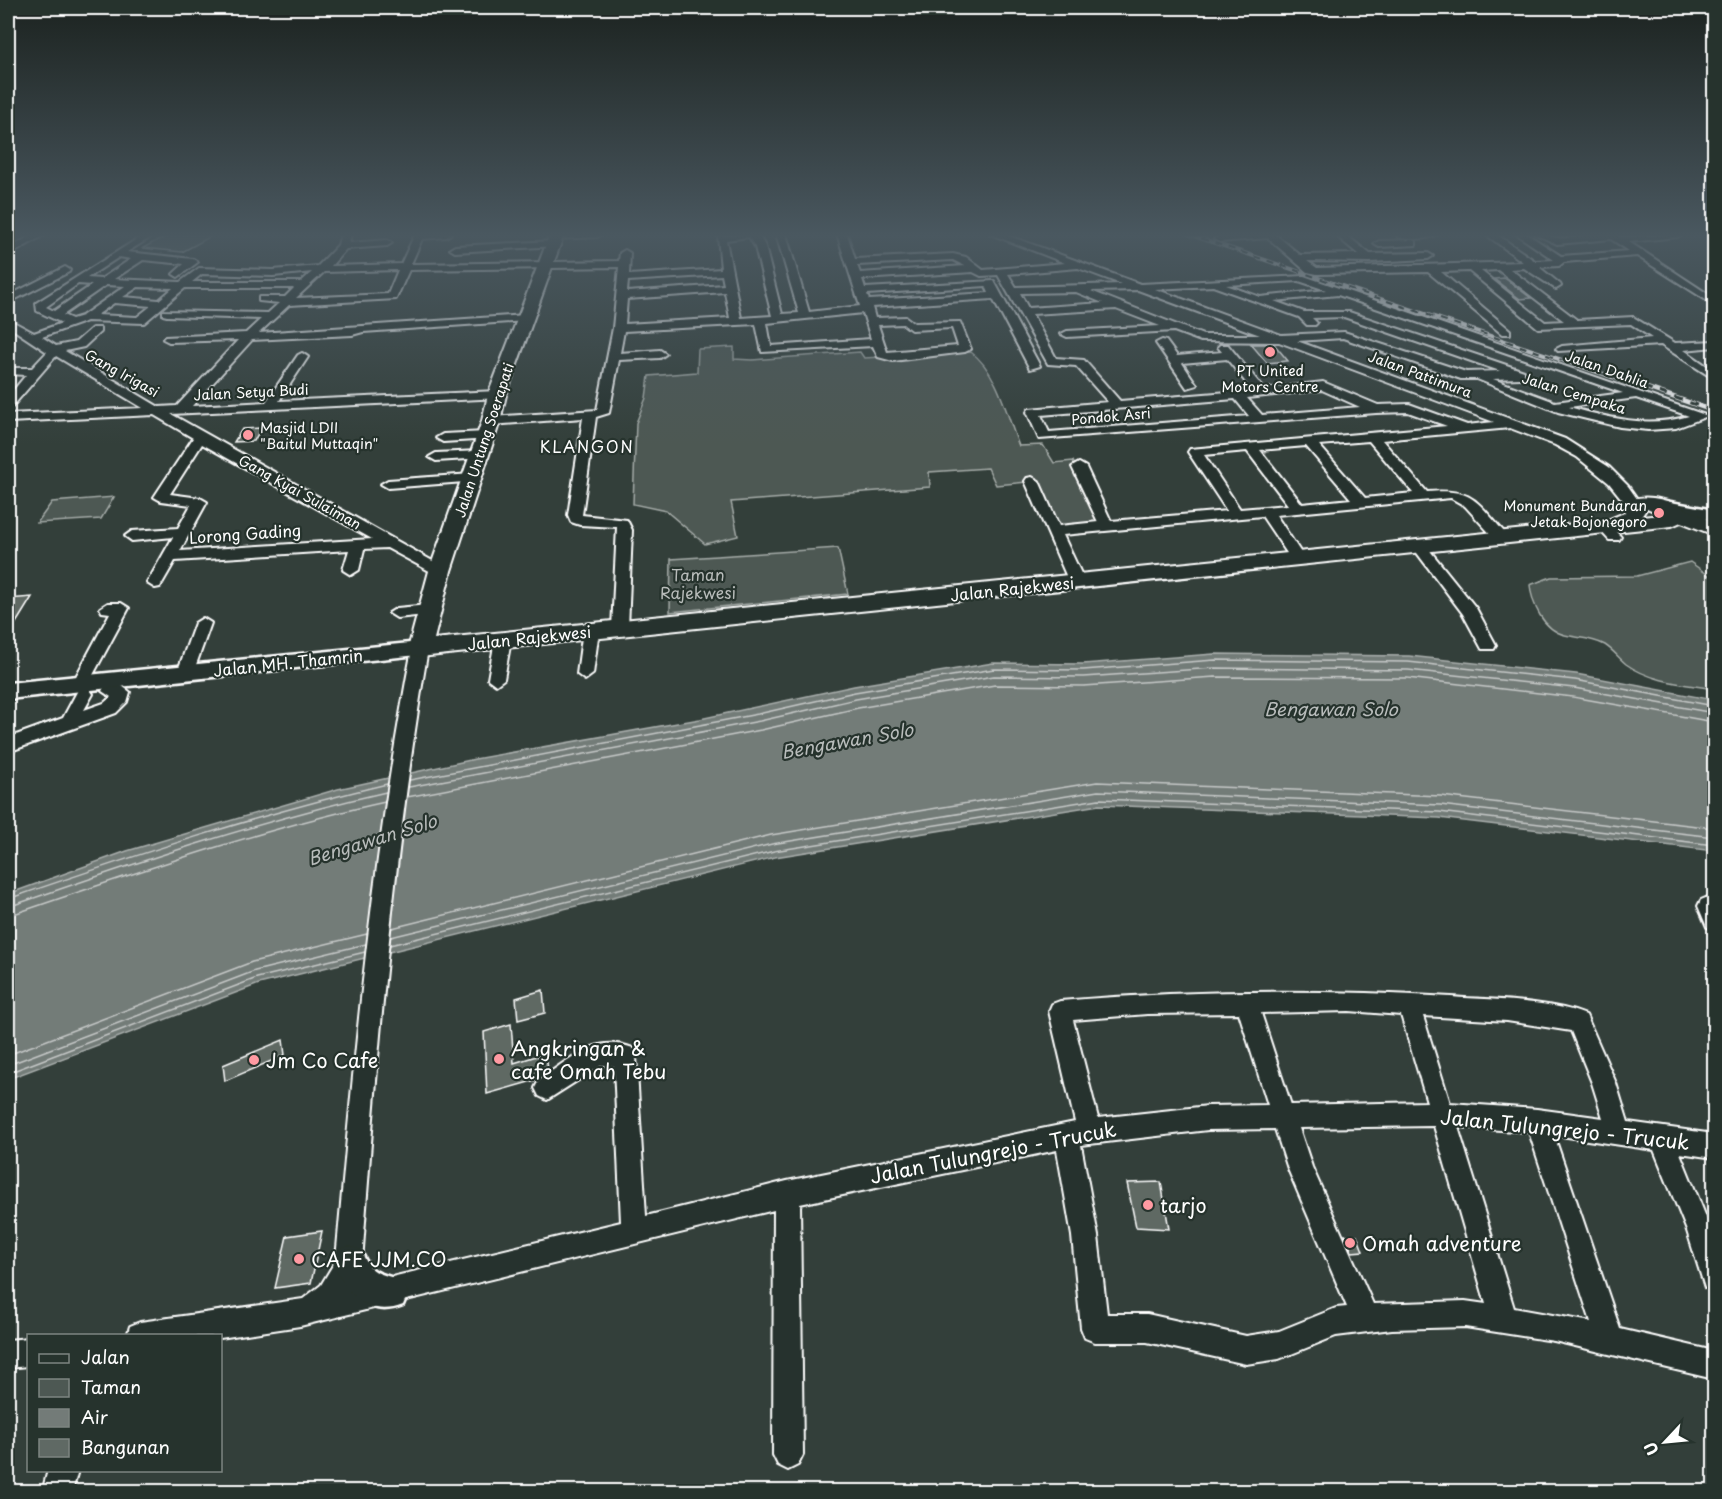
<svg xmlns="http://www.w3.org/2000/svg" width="1722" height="1499" viewBox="0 0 1722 1499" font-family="'Playpen Sans',sans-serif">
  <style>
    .green { fill: #4d5853; stroke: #a6aca9; stroke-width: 1.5 }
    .water { fill: #737b78; stroke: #abb0ae; stroke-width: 1.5 }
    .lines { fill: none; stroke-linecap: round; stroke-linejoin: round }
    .shore { stroke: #c7cac9; stroke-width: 1.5 }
    .building { fill: #5f6964; stroke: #fff; stroke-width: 1.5 }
    .minor-casing { stroke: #fff; stroke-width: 4 }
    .major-casing { stroke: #fff; stroke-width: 5 }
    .highway-casing { stroke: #fff; stroke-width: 4 }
    .minor { fill: #26332d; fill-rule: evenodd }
    .major { fill: #26332d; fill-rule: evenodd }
    .highway { fill: #26332d; fill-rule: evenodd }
    .rail-far1-casing { stroke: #fff; stroke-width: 4 }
    .rail-casing { stroke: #fff; stroke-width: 4.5 }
    .rail-far1 { stroke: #26332d; stroke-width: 2; stroke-dasharray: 7; stroke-linecap: butt }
    .rail { stroke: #26332d; stroke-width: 3; stroke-dasharray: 8; stroke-linecap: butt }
    .poi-dot { fill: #ff9aa2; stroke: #26332d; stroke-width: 2 }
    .labels { text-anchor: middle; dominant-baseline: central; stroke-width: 4.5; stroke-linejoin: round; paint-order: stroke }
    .far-street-label { font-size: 14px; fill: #fff; stroke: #26332d }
    .far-poi-label { font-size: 14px; fill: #fff; stroke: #26332d }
    .far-quarter-label { font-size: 16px; letter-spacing: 1.5px; fill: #fff; stroke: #26332d }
    .street-label { font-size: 16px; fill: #fff; stroke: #26332d }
    .park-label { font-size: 16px; fill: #b8bcba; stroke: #26332d }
    .water-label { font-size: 18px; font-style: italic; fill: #b9bdbc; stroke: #26332d }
    .near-poi-label { font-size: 20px; fill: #fff; stroke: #26332d; text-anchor: start }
    .near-street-label { font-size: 20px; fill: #fff; stroke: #26332d }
  </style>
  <rect width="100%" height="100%" fill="#333f3a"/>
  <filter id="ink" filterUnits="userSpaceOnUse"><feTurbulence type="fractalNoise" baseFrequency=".0167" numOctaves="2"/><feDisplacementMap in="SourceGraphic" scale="12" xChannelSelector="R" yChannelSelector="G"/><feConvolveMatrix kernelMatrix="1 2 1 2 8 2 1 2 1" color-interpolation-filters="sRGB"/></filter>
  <g filter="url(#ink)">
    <g class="green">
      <path d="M 734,347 L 734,359 L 752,360 L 860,352 L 864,358 L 971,352 C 998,372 1007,416 1019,446 L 1043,445 L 1054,463 L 1073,461 L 1103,526 L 1059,529 L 1027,482 L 996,485 L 988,468 L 929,472 L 930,487 L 731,502 L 738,536 L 705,544 L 666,511 L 633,504 L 636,423 L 646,398 L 649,376 L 697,372 L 698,349 Z"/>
      <path d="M 114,497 L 101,519 L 37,523 L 52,502 Z"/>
      <path d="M 838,548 L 848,594 L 670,612 L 671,559 Z"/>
      <path d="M 1690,562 L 1714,579 L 1714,689 C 1685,684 1651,682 1626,664 C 1619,658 1613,650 1605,645 C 1593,638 1578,638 1565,635 C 1543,630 1532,604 1530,585 L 1551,577 L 1637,576 Z"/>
    </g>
    <path class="water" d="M 1214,654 L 1409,656 L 1576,674 L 1714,700 L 1714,851 L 1439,818 L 1099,805 L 775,857 L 259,984 L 8,1079 L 8,894 L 127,851 L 338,789 L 475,759 L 700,719 L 854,686 L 993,663 L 1083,664 Z"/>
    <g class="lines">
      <g class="shore">
        <path d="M 410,780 L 758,714 L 855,692 L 994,669 L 1083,670 L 1215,660 L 1408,662 L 1575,680 L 1714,706"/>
        <path d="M 409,787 L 760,721 L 856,699 L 994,676 L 1084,677 L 1215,668 L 1408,670 L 1574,688 L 1714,713"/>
        <path d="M 407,797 L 761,730 L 858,708 L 995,685 L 1084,686 L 1215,677 L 1407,678 L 1573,697 L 1714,722"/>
        <path d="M 8,899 C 133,856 259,814 387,784"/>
        <path d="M 8,907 C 132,864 258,821 386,792"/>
        <path d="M 8,916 C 132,874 257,830 385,802"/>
        <path d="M 392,928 L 771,835 L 1097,782 L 1441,796 L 1714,828"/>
        <path d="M 391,937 L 772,844 L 1098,791 L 1440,805 L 1714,837"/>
        <path d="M 390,945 L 774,851 L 1099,799 L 1439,812 L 1714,845"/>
        <path d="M 8,1055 L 252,962 L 367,934"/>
        <path d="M 8,1065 L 255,971 L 366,944"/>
        <path d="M 8,1073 L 257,978 L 365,952"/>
      </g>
    </g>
    <g class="building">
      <path d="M 169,234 L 215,234 L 182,252 L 143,248 Z"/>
      <path d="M 1504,278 L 1507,280 L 1531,298 L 1520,299 L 1494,279 Z"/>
      <path d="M 1251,344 L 1274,344 L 1288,361 L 1267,363 Z"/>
      <path d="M 261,428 L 254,441 L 234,442 L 242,429 Z"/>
      <path d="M 32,597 L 8,636 L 8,599 Z"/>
      <path d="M 543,990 L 545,1013 L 518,1020 L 516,998 Z"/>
      <path d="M 511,1024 L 514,1063 L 546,1053 L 548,1071 L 536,1080 L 487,1094 L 484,1032 Z"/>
      <path d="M 283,1040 L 285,1055 L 225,1081 L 223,1065 Z"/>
      <path d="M 1161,1182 L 1169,1229 L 1136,1227 L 1127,1183 Z"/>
      <path d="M 322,1231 L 311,1283 L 275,1288 L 287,1236 Z"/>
      <path d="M 1345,1235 L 1357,1235 L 1363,1251 L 1352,1252 Z"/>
    </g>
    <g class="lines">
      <g class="minor-casing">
        <g id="minor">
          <path d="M 34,234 L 46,234 L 8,256 L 8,249 Z"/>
          <path d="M 145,234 L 150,237 L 148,239 L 127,252 L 193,259 L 198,262 L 178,277 L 173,274 L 184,264 L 143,260 L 114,279 L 180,282 L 199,268 L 273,270 L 318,266 L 338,245 L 341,234 L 351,234 L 349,243 L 387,240 L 392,243 L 387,246 L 346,249 L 331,266 L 401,264 L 415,234 L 451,234 L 446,237 L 422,239 L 411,264 L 619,261 L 620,253 L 625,250 L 630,253 L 629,275 L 721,269 L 718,236 L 758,234 L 765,246 L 782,314 L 799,313 L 776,234 L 786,234 L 809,312 L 860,306 L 837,234 L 847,234 L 855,259 L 953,254 L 966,257 L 983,270 L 1065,263 L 990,234 L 1004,234 L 1140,284 L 1304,276 L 1708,416 L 1676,428 L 1648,430 L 1620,427 L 1558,412 L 1477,379 L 1461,379 L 1343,338 L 1297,341 L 1565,439 L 1609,467 L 1628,486 L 1645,510 L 1643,513 L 1633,513 L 1609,483 L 1577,457 L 1555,445 L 1510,428 L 1382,440 L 1427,492 C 1473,488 1476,501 1505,533 L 1507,536 L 1505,539 L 1495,539 L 1465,506 L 1451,498 L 1276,515 L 1305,559 L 1298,564 L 1293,562 L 1262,516 L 1063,535 L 1085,582 L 1077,587 L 1069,582 L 1025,481 L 1027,478 L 1032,477 L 1039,481 L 1059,526 L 1098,522 L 1072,467 L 1079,463 L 1086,467 L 1111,521 L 1227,511 L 1188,452 L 1190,449 L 1447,426 L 1408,412 L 1376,413 L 1039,439 L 1027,412 L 1029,409 L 1108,402 L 1076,366 L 1048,364 L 998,275 L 981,276 L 973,272 L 862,279 L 865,288 L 994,281 L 1040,366 L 1030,369 L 993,299 L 872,307 L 875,318 L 906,317 L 914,323 L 960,322 L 971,349 L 965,352 L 893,361 L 878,357 L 873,346 L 762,352 L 756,324 L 624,331 L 620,353 L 660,350 L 666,354 L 660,358 L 619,360 L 609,413 L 596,417 L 582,515 L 627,520 L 632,530 L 628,628 L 620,633 L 612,628 L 617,527 L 580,525 L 571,522 L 568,515 L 583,418 L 491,425 L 485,421 L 491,417 L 597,410 L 613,328 L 619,267 L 409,270 L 396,299 L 289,305 L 259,333 L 526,315 L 532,318 L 526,321 L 363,332 L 352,335 L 252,340 L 192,406 L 266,402 L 298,355 L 302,353 L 308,357 L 279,401 L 497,391 L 503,395 L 501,398 L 171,414 L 445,568 L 448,571 L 445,574 L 435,574 L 387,548 L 364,549 L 359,570 L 351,575 L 343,570 L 349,550 L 175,561 L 160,587 L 155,588 L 147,583 L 173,537 L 132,541 L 125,536 L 132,531 L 178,528 L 191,505 L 161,501 L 154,497 L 193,438 L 154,415 L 8,422 L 8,414 L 143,408 L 56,356 L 12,407 L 8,408 L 8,397 L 26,375 L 8,374 L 8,368 L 32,368 L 47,352 L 8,326 L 8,319 L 34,333 L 62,323 L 37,311 L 36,303 ZM 749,237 L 755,247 L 772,316 L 741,318 L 726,240 ZM 119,257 L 131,259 L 101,279 L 87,278 ZM 953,260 L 965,266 L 860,273 L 857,265 ZM 1078,268 L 1121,284 L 1016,287 L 1008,274 ZM 398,270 L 388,294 L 296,298 L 324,272 ZM 312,272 L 301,282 L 192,282 L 202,274 L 273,276 ZM 722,275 L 724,285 L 627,292 L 628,281 ZM 1299,281 L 1326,290 L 1260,297 L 1226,285 ZM 78,284 L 92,285 L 54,311 L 46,307 ZM 106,285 L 125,286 L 82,316 L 72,319 L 63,315 ZM 986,286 L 989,293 L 869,300 L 867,294 ZM 1213,286 L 1299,317 L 1307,325 L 1315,325 L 1317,323 L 1312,318 L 1344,317 L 1500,371 L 1466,372 L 1344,332 L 1281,335 L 1155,289 ZM 138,287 L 173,288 L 159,300 L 123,297 ZM 185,288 L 294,288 L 285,297 L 259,297 L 259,301 L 279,303 L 268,313 L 163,311 L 163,315 L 167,316 L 261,319 L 246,333 L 165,337 L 163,339 L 169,342 L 238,340 L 177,406 L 159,407 L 65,351 L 84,347 L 100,332 L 100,328 L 92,328 L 76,342 L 56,346 L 42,337 L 87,321 L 144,323 ZM 1138,290 L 1260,335 L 1203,335 L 1091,291 ZM 725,292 L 730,318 L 625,324 L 627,299 ZM 1076,292 L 1103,303 L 1028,308 L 1020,293 ZM 1338,295 L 1623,393 L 1555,402 L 1493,379 L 1520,378 L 1524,377 L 1524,371 L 1349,312 L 1304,312 L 1274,301 ZM 114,303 L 151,306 L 137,317 L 97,315 ZM 1116,309 L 1160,326 L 1067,331 L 1061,334 L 1067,337 L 1174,331 L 1201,341 L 1279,342 L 1494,422 L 1467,425 L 1409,404 L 1378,405 L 1323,382 L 1264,389 L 1228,345 L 1220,345 L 1218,347 L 1222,352 L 1177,356 L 1166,341 L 1162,340 L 1156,343 L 1187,388 L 1197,385 L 1182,363 L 1227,359 L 1252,390 L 1120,401 L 1084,360 L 1056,358 L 1032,314 ZM 863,313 L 871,339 L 771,346 L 767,323 ZM 903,324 L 911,330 L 952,328 L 958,346 L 887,352 L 878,325 ZM 1322,390 L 1360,407 L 1262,415 L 1247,398 ZM 1636,398 L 1689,416 C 1648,428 1608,418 1569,407 ZM 1235,399 L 1249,416 L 1049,432 L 1041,415 ZM 1369,441 L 1413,493 L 1365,498 L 1319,445 ZM 202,444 L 372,539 L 180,551 L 207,502 L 200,498 L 170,494 ZM 1306,446 L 1351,499 L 1302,504 L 1260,450 ZM 1247,451 L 1288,505 L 1240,509 L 1204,455 Z"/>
          <path d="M 157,234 L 167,234 L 161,238 Z"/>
          <path d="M 553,234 L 602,234 L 597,237 L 556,239 L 551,236 Z"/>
          <path d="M 1247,234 L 1275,234 L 1300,255 L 1358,254 L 1334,234 L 1345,234 L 1370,254 L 1428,253 L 1433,256 L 1428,259 L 1370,262 L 1307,261 L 1317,268 L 1523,262 L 1485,234 L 1496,234 L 1535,261 L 1554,260 L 1516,234 L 1527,234 L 1561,256 L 1629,251 L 1611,239 L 1557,244 L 1535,234 C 1544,234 1551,237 1559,238 C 1575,240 1609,227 1621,237 L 1682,234 L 1677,237 L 1629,242 L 1714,298 L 1714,305 L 1637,256 L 1564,262 L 1559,266 L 1539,267 L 1560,284 L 1561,286 L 1556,289 L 1524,268 L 1510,269 L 1577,320 L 1633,317 L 1675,343 L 1714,341 L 1714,347 L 1684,350 L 1714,371 L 1714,379 L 1661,345 L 1558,351 L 1556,349 L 1562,346 L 1652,338 L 1631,324 L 1538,328 L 1469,271 L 1441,272 L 1510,330 L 1510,334 L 1502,334 L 1428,272 L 1317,274 L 1307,272 L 1268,238 L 1219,242 L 1214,239 L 1219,236 ZM 1498,270 L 1564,321 L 1545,322 L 1481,271 Z"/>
          <path d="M 1399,234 L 1438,234 C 1430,239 1405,241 1397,236 Z"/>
          <path d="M 1412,240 L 1416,241 L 1416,245 L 1379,247 L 1374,244 L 1379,241 Z"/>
          <path d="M 553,241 L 557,242 L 557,246 L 455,252 L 450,249 L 455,246 Z"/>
          <path d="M 65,267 L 70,270 L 69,272 L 8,303 L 8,296 Z"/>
          <path d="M 486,432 L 491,433 L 491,439 L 443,442 L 436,438 L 443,434 Z"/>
          <path d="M 479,451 L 484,452 L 484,458 L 436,461 L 429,457 L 436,453 Z"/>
          <path d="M 472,474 L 477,475 L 477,481 L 388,488 L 381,484 L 388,480 Z"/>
          <path d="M 1603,522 L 1608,523 L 1621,537 L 1619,540 L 1609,540 L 1596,526 L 1598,523 Z"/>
          <path d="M 1418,540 L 1423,542 L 1476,608 L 1496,645 L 1494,649 L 1482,649 L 1463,614 L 1411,545 Z"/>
          <path d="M 108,603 L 121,603 L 129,608 L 87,686 L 75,686 L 73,682 L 110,613 L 102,612 L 100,608 Z"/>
          <path d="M 428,605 L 434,606 L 436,610 L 434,614 L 397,618 L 389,613 L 397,608 Z"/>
          <path d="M 203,618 L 211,623 L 193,673 L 191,677 L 179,677 L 177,673 L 195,623 Z"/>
          <path d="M 591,624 L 599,630 L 593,674 L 585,680 L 577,674 L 583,630 Z"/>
          <path d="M 503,634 L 511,640 L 504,679 L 496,685 L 488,679 L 495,640 Z"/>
          <path d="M 420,643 L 428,649 C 393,852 377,1057 362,1262 L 350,1287 L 621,1222 L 614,1066 L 602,1065 L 547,1100 L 539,1096 L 535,1088 L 539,1080 C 569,1060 595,1033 633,1048 L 636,1056 L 646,1216 L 787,1181 L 1075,1122 L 1049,1011 L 1052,1004 L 1060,1001 C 1191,990 1320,989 1451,997 C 1490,1000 1549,1000 1586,1015 L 1616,1083 L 1628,1122 L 1714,1134 L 1714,1158 L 1680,1153 L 1714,1237 L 1714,1292 L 1705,1288 L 1687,1231 L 1654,1150 L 1554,1135 L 1620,1329 L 1714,1351 L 1714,1379 L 1554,1341 L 1465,1327 L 1392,1329 L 1336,1336 L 1279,1359 L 1246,1364 L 1147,1342 L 1095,1342 L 1085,1338 L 1081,1328 L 1072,1236 L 1057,1150 L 800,1204 L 803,1455 L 798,1465 L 788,1470 L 778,1465 L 773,1455 L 774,1210 L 300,1326 L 220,1338 L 220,1336 L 127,1336 L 130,1326 L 140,1322 L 303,1299 L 321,1285 L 336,1260 C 354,1055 373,851 412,649 ZM 1349,1011 L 1401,1015 L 1427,1102 L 1291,1105 L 1261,1013 ZM 1239,1013 L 1268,1105 L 1208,1106 L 1098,1118 L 1073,1020 L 1147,1014 ZM 1423,1016 L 1507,1021 L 1571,1031 L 1592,1083 L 1603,1118 L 1537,1109 L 1450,1103 ZM 1434,1126 L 1486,1304 L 1465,1301 L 1373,1304 L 1312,1167 L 1299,1128 ZM 1458,1127 L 1529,1132 L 1591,1322 L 1514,1308 ZM 1275,1129 L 1288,1169 L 1347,1307 L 1336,1308 L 1279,1331 L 1246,1336 L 1147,1314 L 1107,1314 L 1098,1236 L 1081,1145 L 1208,1130 Z"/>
          <path d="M 115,678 L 121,680 L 122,686 L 130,692 L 127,702 L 116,713 L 8,752 L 8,738 L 63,718 L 78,690 L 90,690 L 93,694 L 84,710 L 104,703 L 111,697 L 102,691 L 109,680 Z"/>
          <path d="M 1708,897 L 1714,899 L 1714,930 L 1707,927 L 1698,906 L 1701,900 Z"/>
          <path d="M 28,1338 L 28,1366 L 8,1368 L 8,1340 Z"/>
          <path d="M 48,1470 L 78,1470 L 72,1492 L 42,1492 Z"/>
        </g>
      </g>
      <g class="major-casing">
        <g id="major">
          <path d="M 1665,501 L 1714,510 L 1714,520 L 1659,510 L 1656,506 Z"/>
          <path d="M 420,642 L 427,644 L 430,649 L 427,654 L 8,699 L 8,683 Z"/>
          <path d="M 349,1246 L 361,1250 C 371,1277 380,1272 403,1281 L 408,1293 L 403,1305 C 368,1319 344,1292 333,1262 L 337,1250 Z"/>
        </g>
      </g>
      <g class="highway-casing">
        <path id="highway" d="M 550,234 L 564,234 L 506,395 L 500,421 L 451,571 L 434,639 L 1605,521 L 1624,513 L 1633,499 C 1661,492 1689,511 1714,522 L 1714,535 L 1681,522 L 1672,526 L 420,657 L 412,655 L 408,649 L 429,571 L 482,421 L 488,395 ZM 1647,508 L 1662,515 L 1641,517 Z"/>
      </g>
      <use href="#minor" class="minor"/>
      <use href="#major" class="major"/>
      <use href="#highway" class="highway"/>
      <g class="rail-far1-casing">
        <path id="rail-far1" d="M 1188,234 L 1648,389"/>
      </g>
      <g class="rail-casing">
        <path id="rail" d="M 1644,387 L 1714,411"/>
      </g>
      <use href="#rail-far1" class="rail-far1"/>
      <use href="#rail" class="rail"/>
    </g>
  </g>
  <linearGradient id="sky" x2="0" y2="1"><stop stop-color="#1c2320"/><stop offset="0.53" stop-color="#4a5860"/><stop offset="1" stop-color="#4a5860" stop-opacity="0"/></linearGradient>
  <rect width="1722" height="444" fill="url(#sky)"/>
  <g class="poi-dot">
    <circle cx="1270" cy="352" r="6"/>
    <circle cx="248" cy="435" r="6"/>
    <circle cx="1659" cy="513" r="6"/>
    <circle cx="499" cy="1059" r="6"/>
    <circle cx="254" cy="1060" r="6"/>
    <circle cx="1148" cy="1205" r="6"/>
    <circle cx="1350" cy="1243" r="6"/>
    <circle cx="299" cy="1259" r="6"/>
  </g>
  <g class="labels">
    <g class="far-street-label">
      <text transform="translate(1607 369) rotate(19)">Jalan Dahlia</text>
      <text transform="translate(122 373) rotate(29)">Gang Irigasi</text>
      <text transform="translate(1420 374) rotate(20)">Jalan Pattimura</text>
      <text transform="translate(251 392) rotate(-3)">Jalan Setya Budi</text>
      <text transform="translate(1574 393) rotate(17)">Jalan Cempaka</text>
      <text transform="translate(1111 416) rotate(-5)">Pondok Asri</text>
      <text transform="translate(484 440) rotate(-72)">Jalan Untung Soerapati</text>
      <text transform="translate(300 492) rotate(29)">Gang Kyai Sulaiman</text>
    </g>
    <g class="far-poi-label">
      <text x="1270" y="370">PT United<tspan x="1270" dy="16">Motors Centre</tspan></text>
      <text x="260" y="427" text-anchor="start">Masjid LDII<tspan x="260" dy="16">"Baitul Muttaqin"</tspan></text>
      <text x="1647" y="505" text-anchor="end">Monument Bundaran<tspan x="1647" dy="16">Jetak Bojonegoro</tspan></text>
    </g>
    <g class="far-quarter-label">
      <text x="587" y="446">KLANGON</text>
    </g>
    <g class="street-label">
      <text transform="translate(245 533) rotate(-4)">Lorong Gading</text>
      <text transform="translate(1012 588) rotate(-6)">Jalan Rajekwesi</text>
      <text transform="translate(529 637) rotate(-6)">Jalan Rajekwesi</text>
      <text transform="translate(288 662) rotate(-6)">Jalan MH. Thamrin</text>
    </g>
    <g class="park-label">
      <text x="698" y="574">Taman<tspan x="698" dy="18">Rajekwesi</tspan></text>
    </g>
    <g class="water-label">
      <text x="1331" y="708">Bengawan Solo</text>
      <text transform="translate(847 740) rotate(-10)">Bengawan Solo</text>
      <text transform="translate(372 839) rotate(-17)">Bengawan Solo</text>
    </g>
    <g class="near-poi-label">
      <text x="511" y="1048">Angkringan &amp;<tspan x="511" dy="23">cafe Omah Tebu</tspan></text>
      <text x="266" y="1060">Jm Co Cafe</text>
      <text x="1160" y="1205">tarjo</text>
      <text x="1362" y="1243">Omah adventure</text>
      <text x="311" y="1259">CAFE JJM.CO</text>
    </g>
    <g class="near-street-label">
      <text transform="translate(1565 1129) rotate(6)">Jalan Tulungrejo - Trucuk</text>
      <text transform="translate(993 1152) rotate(-11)">Jalan Tulungrejo - Trucuk</text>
    </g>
  </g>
  <rect width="1722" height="1499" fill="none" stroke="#26332d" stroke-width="30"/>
  <rect x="15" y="15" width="1692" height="1469" fill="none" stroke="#fff" stroke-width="2" filter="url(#ink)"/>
  <rect x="27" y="1334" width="195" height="138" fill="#26332d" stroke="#7d8581" stroke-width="1.5"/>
  <rect x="39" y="1354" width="30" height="9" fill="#26332d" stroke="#7d8581" stroke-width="1.5"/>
  <text x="81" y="1364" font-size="18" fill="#ffffff">Jalan</text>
  <rect x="39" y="1379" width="30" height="18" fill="#4d5853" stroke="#7d8581" stroke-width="1.5"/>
  <text x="81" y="1394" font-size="18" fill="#ffffff">Taman</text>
  <rect x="39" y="1409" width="30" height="18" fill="#737b78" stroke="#7d8581" stroke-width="1.5"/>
  <text x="81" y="1424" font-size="18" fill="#ffffff">Air</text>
  <rect x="39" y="1439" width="30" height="18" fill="#5f6964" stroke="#7d8581" stroke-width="1.5"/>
  <text x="81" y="1454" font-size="18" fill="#ffffff">Bangunan</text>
  <g transform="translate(1665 1442) rotate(244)" stroke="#26332d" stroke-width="4.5" paint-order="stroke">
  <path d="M0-4.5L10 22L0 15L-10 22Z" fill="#ffffff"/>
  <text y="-9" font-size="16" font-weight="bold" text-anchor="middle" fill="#ffffff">U</text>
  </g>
</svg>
